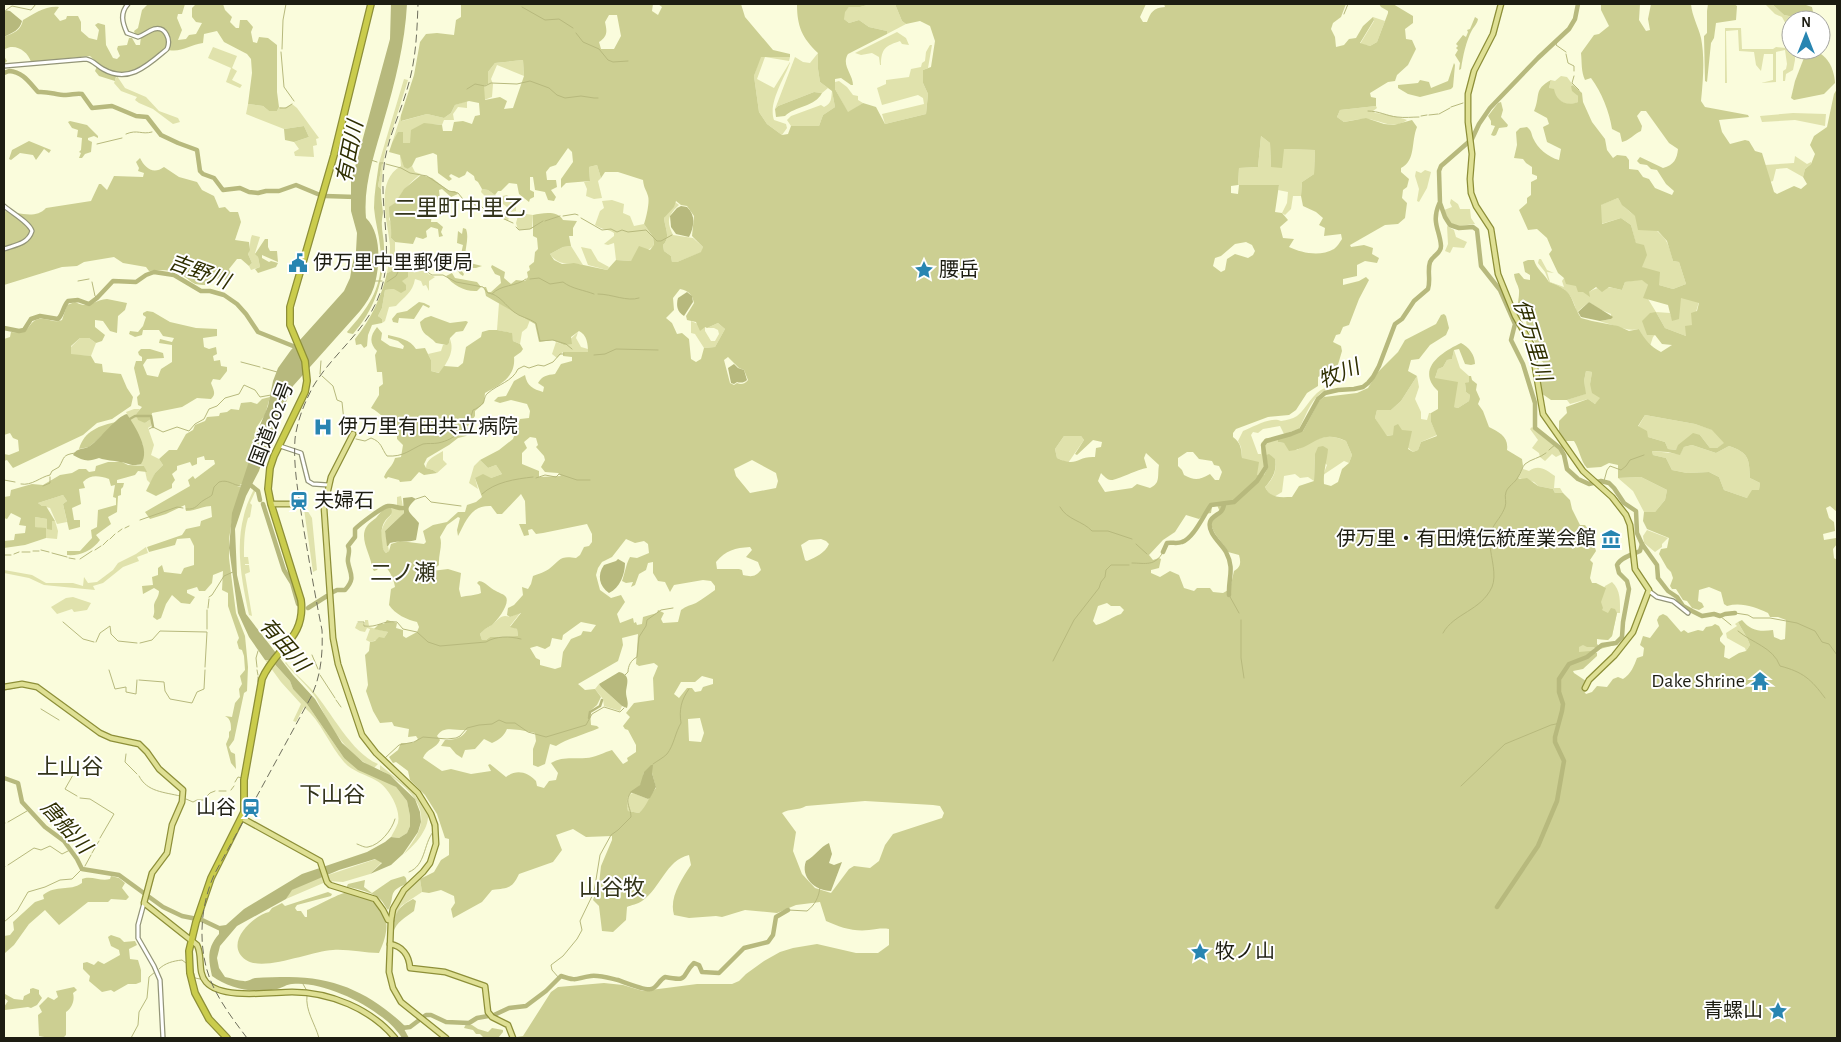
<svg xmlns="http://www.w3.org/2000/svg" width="1841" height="1042" viewBox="0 0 1841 1042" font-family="'Alegreya Sans','Noto Sans JP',sans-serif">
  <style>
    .green { fill: #e0e2ac }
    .forest { fill: #cccf92; fill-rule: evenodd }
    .water { fill: #b7b97d }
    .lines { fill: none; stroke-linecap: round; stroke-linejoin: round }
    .stream { stroke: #b7b97d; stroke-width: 1 }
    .canal { stroke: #b7b97d; stroke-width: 2.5 }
    .river { stroke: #b7b97d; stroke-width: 4.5 }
    .minor-casing { stroke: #939578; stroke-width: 5.5 }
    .major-casing { stroke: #8d8f38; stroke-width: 7 }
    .highway-casing { stroke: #8d8f38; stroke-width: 8 }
    .minor { stroke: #fff; stroke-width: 3 }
    .major { stroke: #dfe094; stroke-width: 4.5 }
    .highway { stroke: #cacc4c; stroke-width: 5.5 }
    .rail { stroke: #6e6e5c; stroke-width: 1; stroke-dasharray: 8 4; stroke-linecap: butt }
    .labels { text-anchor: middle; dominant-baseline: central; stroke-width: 4; stroke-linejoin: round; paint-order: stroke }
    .poi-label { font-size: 20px; fill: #1d1d12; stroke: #fff; text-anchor: start }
    .street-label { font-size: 20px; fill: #1d1d12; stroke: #fff }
    .water-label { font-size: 21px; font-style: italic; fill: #2f2f00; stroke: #fff }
    .quarter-label { font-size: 22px; fill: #32331a; stroke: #fff }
  </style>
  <rect width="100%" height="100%" fill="#fafcdc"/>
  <g class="green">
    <path d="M 871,4 L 895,4 L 902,21 L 906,24 L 887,34 L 887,31 L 869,27 L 859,20 L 849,23 L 844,19 L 844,12 L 849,7 L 860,7 Z"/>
    <path d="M 1762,4 L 1772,4 L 1784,15 L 1794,17 L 1797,20 L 1791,20 L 1791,50 L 1795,50 L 1795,60 L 1793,70 L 1786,74 L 1785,81 L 1783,81 L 1783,71 L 1786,69 L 1787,64 L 1785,50 L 1776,52 L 1776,82 L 1761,83 L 1773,80 L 1773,54 L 1764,54 L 1761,71 L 1756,65 L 1754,52 L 1739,51 L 1738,30 L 1726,31 L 1727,83 L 1725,83 L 1725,28 L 1741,28 L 1742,49 L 1773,49 L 1776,47 L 1786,48 L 1788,46 L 1788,28 L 1782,17 L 1775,14 L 1765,4 Z"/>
    <path d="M 1373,17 L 1385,21 L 1377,42 L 1370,46 L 1360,44 L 1374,21 Z"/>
    <path d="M 897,32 L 906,38 L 909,45 L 902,44 L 900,41 C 886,46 881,48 881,65 L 880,65 L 879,57 L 872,53 L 861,55 L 855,53 Z"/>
    <path d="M 930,45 L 932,45 L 928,68 L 923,70 L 923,83 L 928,94 L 926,114 L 885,124 L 882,114 L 924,104 L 923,98 L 918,95 L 882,105 L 877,88 L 886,84 L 886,80 L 909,77 L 911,69 L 921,67 L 922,63 L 925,61 L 926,52 Z"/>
    <path d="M 213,47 L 237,56 L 232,68 L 237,71 L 232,80 L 242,85 L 240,88 L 226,82 L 231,68 L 208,58 Z"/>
    <path d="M 818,53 L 818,69 L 820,82 L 828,88 L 822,93 L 814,92 L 778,106 L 775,109 L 795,57 L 803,62 L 810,63 Z"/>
    <path d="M 760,57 L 790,57 L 789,61 L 765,57 L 757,79 L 774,88 L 790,62 L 790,63 C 784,79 768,103 774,120 L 786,124 L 787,128 L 782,135 L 767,124 L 759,112 L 754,76 Z"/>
    <path d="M 523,60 L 524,76 L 497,65 L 491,79 L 493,84 L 492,97 L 484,100 L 484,86 L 488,84 L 488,72 L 495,63 Z"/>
    <path d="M 117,76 L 125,88 L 146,97 L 159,111 L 178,118 L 180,122 L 173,124 L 153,109 L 139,103 L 135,100 L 137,97 L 121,91 L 114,83 Z"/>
    <path d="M 1561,76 L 1567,77 L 1573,85 L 1571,86 L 1578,96 L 1578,102 C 1565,109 1556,98 1549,88 L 1551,80 L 1555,81 Z"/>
    <path d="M 404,79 L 408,80 L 385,153 L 383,165 L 381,189 L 378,186 L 382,164 L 379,163 Z"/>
    <path d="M 839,81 L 847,87 L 853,95 L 858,96 L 858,100 L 863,103 L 848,113 L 835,89 L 835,82 Z"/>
    <path d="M 832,91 L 835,107 L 823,115 L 819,126 L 791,126 L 787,120 L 791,116 L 821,105 L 824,107 C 832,103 831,99 832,91 Z"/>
    <path d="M 467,101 L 467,108 L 458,107 L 453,114 L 454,120 L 444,120 L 442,125 C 421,123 417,122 410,143 L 403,143 L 403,132 L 392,143 L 401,115 L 402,121 L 427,114 L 444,118 L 451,113 L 455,105 Z"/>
    <path d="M 248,104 L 263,106 L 269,111 L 277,111 L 279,107 L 284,108 L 292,104 L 297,108 L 319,138 L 316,139 L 317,145 L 313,146 L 314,157 L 295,156 L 294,152 L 299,149 L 294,142 L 309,137 L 304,126 L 284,129 L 246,114 Z"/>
    <path d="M 1376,106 L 1377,108 L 1373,111 L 1375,113 C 1382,113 1399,117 1407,120 C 1394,130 1382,121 1368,119 C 1361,118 1351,121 1344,122 L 1337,117 L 1340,110 Z"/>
    <path d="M 1793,113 L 1826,114 L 1825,126 L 1795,120 L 1762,122 L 1760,116 Z"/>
    <path d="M 1261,136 L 1270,143 L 1271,167 L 1284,149 L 1315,150 L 1314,174 L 1302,182 L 1301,196 L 1293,196 L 1291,209 L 1285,215 L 1282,213 L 1287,203 L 1288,192 L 1278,190 L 1279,185 L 1238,185 L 1239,168 L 1258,167 Z"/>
    <path d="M 400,155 L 408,169 L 412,166 L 415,172 L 421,174 C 403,188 397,198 389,219 L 392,225 L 391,238 L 395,242 L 395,257 L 392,264 L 397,266 C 408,262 414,262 425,267 L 428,274 L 435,277 L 429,281 L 429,291 L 426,285 L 423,286 L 421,281 L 415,279 C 413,292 404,297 396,306 L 389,307 L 385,321 L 382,323 L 382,319 L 378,316 L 382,308 L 385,290 L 394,289 L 402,281 L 401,271 L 392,271 L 387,273 C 389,264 390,255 390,246 C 388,222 374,181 401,166 Z"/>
    <path d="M 1795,156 L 1807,164 L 1811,162 L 1811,164 L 1805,169 L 1803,177 L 1787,168 L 1776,169 L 1773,181 L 1770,182 L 1765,165 L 1794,163 Z"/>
    <path d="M 597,165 L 601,178 L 598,181 L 602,198 L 594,199 L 586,196 L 587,189 L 584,182 L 590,181 L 589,167 Z"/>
    <path d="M 1425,170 L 1431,172 L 1427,188 L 1419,202 L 1417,201 L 1419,189 L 1415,176 L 1416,171 L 1421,173 Z"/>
    <path d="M 482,189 L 488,190 L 498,197 L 507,195 L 516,205 L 516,211 L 510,212 L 508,221 L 502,218 L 499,214 L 506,212 L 507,207 L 503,204 L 488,206 L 486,202 L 486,197 L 481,192 Z"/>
    <path d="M 1618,198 C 1628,217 1652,222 1665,239 C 1669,245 1671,254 1673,261 L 1679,262 L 1686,284 L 1673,289 L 1659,285 L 1642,267 L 1631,225 L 1621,218 L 1601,224 L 1600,205 Z"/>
    <path d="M 1451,199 L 1458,204 L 1460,209 L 1470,209 L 1471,218 L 1475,224 L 1459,226 L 1450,223 L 1444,210 L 1452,207 L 1450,203 Z"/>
    <path d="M 612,200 L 624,204 L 623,213 L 630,216 L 634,226 L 644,224 L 653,237 L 654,246 L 631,261 L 616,260 L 614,243 L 608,245 L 604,244 L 614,236 L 614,233 C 609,229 602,230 595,225 L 600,211 L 604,208 L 602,201 Z"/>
    <path d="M 675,202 L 679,205 C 668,215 666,221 673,235 L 693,238 L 703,247 L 702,252 L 677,262 L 672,262 L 671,256 L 664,251 L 663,245 C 671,237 665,229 664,218 Z"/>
    <path d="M 522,211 L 526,214 L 533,215 L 532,229 L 518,230 L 516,223 L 519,212 Z"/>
    <path d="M 1447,226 L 1454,230 L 1456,237 L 1467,242 L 1464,248 L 1453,247 L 1450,253 L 1445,251 L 1448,244 Z"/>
    <path d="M 252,235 L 260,237 L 255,253 L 258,257 L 260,267 L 251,270 L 249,266 L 252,263 L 248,254 C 251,247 249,242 252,235 Z"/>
    <path d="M 571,246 L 583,265 C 570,262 559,267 550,254 L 563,247 Z"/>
    <path d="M 581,247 L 591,249 L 598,261 L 609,267 L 607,270 L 588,265 Z"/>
    <path d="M 1539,259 L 1541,259 L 1547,270 L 1554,273 L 1547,272 L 1550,282 L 1564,287 L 1562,281 L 1564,278 L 1589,292 C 1600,285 1610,287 1622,290 L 1625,282 L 1642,279 L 1648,285 L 1648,299 L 1656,312 L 1670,313 L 1673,321 L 1681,297 L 1699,302 L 1692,325 L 1686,336 L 1665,328 L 1656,312 L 1655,335 L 1653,337 L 1650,346 L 1644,339 L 1639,329 C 1626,332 1615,325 1602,322 L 1600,321 L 1611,319 L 1611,314 L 1599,309 L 1589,302 L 1577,312 C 1571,293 1567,289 1549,282 L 1545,272 L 1538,263 Z"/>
    <path d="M 499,303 L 530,320 L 527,328 L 522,332 L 520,344 L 513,341 L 511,333 L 497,330 Z"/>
    <path d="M 691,321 L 705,327 L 705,331 L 711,341 L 715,341 L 719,334 L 718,330 L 714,328 L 707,328 L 718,323 L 725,329 L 715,347 L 704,348 L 695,334 L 691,333 Z"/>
    <path d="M 578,332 L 576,338 L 581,347 L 588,349 L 588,352 L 563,352 L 557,358 L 552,354 L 556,342 L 564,345 Z"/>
    <path d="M 80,338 L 89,338 L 96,343 L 91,356 L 71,355 L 71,347 Z"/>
    <path d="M 450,339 C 455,352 447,362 440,373 L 431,371 L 431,360 L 428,354 L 441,351 L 443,345 L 449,343 Z"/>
    <path d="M 1454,350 L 1460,368 L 1469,376 L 1469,382 L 1465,384 L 1466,392 L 1470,395 L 1469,401 L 1458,408 L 1454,407 L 1435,378 L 1438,369 L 1443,367 L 1447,360 L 1452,359 Z"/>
    <path d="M 1586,371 L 1592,372 L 1590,384 L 1601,399 L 1595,404 L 1588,399 L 1570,404 L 1567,400 L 1585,394 L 1584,381 Z"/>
    <path d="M 1417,376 L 1419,387 L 1415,399 L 1421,412 L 1421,419 L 1427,420 L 1429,413 L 1431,413 L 1431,422 L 1437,435 L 1421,442 L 1418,450 L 1413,452 L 1393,435 L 1386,436 L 1375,418 L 1377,410 L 1391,410 L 1401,401 Z"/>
    <path d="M 1325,388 L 1327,390 C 1312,395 1306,416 1299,429 L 1284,434 L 1280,426 L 1263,429 L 1258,433 L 1253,432 L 1251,435 L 1258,454 L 1261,454 L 1261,443 L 1266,438 L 1278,438 L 1278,442 L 1284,443 L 1297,450 C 1315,440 1325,431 1346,441 L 1352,455 L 1349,463 L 1344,461 L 1323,475 L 1327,465 L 1315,454 L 1314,481 L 1308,477 L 1300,478 L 1295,474 L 1284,476 L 1282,492 L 1274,497 L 1268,492 L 1265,487 C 1274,478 1277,471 1275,459 L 1268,467 L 1264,475 L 1257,475 L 1242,458 L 1241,447 L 1238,441 L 1243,431 C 1253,427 1271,416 1281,421 C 1287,420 1292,419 1297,416 C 1308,407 1312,393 1325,388 Z"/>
    <path d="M 134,409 L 140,409 L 136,414 L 145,423 L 151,419 L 151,426 L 148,428 L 154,445 L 151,455 L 159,459 L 163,465 L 155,473 L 151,484 L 147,480 L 144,466 L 137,465 L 141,464 L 143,445 L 126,412 Z"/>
    <path d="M 1645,415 L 1695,424 L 1713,430 L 1725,443 L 1717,448 L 1710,448 L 1700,435 L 1676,450 L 1668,449 L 1665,442 L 1648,437 L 1638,427 Z"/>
    <path d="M 1532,427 C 1541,437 1556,442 1562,454 L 1556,457 L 1552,454 L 1545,461 L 1540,457 L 1539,453 L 1532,448 L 1538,440 L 1530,429 Z"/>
    <path d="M 1064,436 L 1081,436 L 1084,440 L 1068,463 L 1057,458 L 1055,449 Z"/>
    <path d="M 1692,445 L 1716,453 L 1729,446 C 1749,453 1749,458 1750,478 L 1760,483 L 1759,491 L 1747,498 L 1724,490 L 1719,477 L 1709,472 L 1687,473 L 1672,470 L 1666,458 L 1653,455 L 1652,451 L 1680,454 L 1684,447 Z"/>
    <path d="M 443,451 L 443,460 L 447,464 L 437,473 L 433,470 L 426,468 C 426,459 435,456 443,451 Z"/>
    <path d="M 480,460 L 488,468 L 496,465 L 502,474 L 491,478 L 475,478 L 478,489 L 469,483 L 474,466 Z"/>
    <path d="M 1523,466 L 1523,469 L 1529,471 C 1539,464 1546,470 1555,476 L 1554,488 L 1560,488 L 1563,493 L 1555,493 L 1553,489 L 1538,486 L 1534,482 L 1518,478 Z"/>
    <path d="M 1641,477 L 1667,490 L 1665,500 L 1655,512 L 1644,512 L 1633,491 L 1618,478 Z"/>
    <path d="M 254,489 L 256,490 L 250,503 L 252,505 L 250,517 L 248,518 C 244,531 244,544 244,557 L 248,557 L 249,564 L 245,564 L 245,565 L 249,565 L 250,572 L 245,574 L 252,616 L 249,615 C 242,582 235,548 244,515 C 246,506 250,497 254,489 Z"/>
    <path d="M 305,493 L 307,510 L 312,518 L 317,570 L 313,572 L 304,509 L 303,494 Z"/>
    <path d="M 63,495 L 67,501 L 63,504 L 67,522 L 57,524 L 50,508 L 42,506 L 38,503 Z"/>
    <path d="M 401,496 L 404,513 L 385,531 L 389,551 L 386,553 C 376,542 381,524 391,515 L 392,505 L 397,505 L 397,497 Z"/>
    <path d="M 35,517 L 47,519 L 52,530 L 52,521 L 55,521 L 58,531 L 57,539 L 46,538 L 46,529 L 35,527 Z"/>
    <path d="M 1647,530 L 1668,538 L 1662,544 L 1662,547 L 1655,552 L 1644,543 L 1643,536 Z"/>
    <path d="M 146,547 L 148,553 L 137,557 L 139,561 L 123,567 L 103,583 L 93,586 L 95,590 L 44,585 L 29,578 L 4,573 L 4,570 L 32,575 L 46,583 L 73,583 L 83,586 L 84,577 L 88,583 L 97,582 L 113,570 L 118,563 L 136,554 Z"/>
    <path d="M 1612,582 C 1621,590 1620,602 1620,613 L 1617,613 L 1612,636 L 1608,640 L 1597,639 C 1596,651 1589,654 1578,657 L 1570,648 L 1582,618 L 1596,604 L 1605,586 Z"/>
    <path d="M 73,597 L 91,603 L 87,610 L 74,612 L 72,609 L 57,614 L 51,607 L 66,598 Z"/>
    <path d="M 521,612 L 510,626 L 517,629 L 518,636 L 490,637 L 486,640 L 482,640 L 480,634 C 484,628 488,628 493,624 C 499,619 501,614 510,617 Z"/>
    <path d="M 365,620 L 368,620 L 369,626 L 365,626 L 388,632 L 384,638 L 370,642 L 366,640 L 370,629 L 367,628 L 365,632 L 360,631 L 355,628 L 357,623 L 363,623 L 365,626 Z"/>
    <path d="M 1738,622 C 1742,630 1747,636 1750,645 L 1746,651 L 1745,648 L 1727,638 L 1726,633 L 1737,626 L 1735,624 Z"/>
    <path d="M 265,660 L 271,660 L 290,681 L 293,689 L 307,704 L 344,758 L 396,787 L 407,801 L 410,816 L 410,826 L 407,833 L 399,838 L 391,837 C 393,833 396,828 398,823 C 401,809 389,788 377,781 C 365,774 353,772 344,762 C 329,745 321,721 304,707 L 296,722 L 293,721 L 301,704 L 281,682 Z"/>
    <path d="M 286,662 C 293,672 304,681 312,690 C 332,712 350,752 378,764 L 374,768 C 344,753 329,724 316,698 C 310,688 293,673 285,663 Z"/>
    <path d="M 599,684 L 601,687 L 622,706 L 620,711 L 604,706 L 603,699 L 595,689 Z"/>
    <path d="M 380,765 L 412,791 L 428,815 C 429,829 415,845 404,854 C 411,844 419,835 421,823 C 425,800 398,779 380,770 Z"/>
    <path d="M 633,793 L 648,799 L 650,798 L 647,806 L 639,813 L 628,811 L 626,802 L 628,795 Z"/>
    <path d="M 376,859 L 382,862 L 370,874 L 343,882 L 328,881 L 286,899 L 291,890 L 313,880 Z"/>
    <path d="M 420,879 L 422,892 L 401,906 L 394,919 C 395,901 406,890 420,879 Z"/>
  </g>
  <g class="forest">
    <path d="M 148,4 L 185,4 L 182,14 L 178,14 L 177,18 L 182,30 L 178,40 L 186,39 L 189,35 L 196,34 L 202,23 L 196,22 L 192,17 L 192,8 L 196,4 L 223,4 L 225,10 L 232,17 L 230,22 L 236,28 L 239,28 L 240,20 L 247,20 L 253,27 L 251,32 L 253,42 L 257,43 L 259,37 L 268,38 L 277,45 L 277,92 L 279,107 L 277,111 L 269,111 L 263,106 L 248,104 L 252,73 L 251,59 L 247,54 L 224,42 L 217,31 L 204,34 L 203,43 C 189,45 180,54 165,49 C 150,60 137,75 117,72 L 115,81 L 99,76 L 95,71 L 98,64 L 90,56 L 31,62 C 28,51 15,43 5,49 L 4,56 L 7,61 L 4,64 L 4,37 C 13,33 21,31 23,20 C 33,14 47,5 59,7 L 54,14 L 60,21 L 66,19 L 67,16 L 78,16 L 81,22 L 81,31 L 89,38 L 97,40 L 99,30 L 95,25 L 98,23 L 105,25 L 106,45 L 113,58 L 117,59 L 120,56 L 117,49 L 118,46 L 127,45 L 129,38 L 132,38 L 136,45 L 140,45 L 141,36 L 135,34 L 134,31 L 138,28 L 142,10 Z"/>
    <path d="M 461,4 L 653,4 L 652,11 L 658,15 L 662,7 L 658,4 L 741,4 L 745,17 L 773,50 L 790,54 L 790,57 L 761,57 L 754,76 L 759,112 L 767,124 L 782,135 L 788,134 L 791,126 L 819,126 L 823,115 L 835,107 L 832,91 L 820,82 L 818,69 L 818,53 C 802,38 797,26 797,4 L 871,4 L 860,7 L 849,7 L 845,12 L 844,19 L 849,23 L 859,20 L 869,27 L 887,31 L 887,34 L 848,54 C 841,65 853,74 853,85 L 851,85 L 841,78 L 835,79 L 835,89 L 848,112 L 863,103 L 876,107 L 885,124 L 926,114 L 928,94 L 923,83 L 923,70 L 931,67 L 935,41 L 930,26 L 920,21 L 906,24 L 902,21 L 895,4 L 1146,4 L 1140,17 L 1143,22 L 1147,22 C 1151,12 1153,8 1165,7 L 1164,4 L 1346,4 L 1341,17 L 1333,23 L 1331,29 L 1335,37 L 1336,47 L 1344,45 L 1349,39 L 1356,38 L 1363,26 L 1373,17 L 1374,20 L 1360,43 L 1370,46 L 1377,42 L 1388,13 L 1388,11 L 1381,7 L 1379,4 L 1393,4 L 1413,16 L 1413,23 L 1405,29 L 1406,39 L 1412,40 L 1416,49 L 1408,65 L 1397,75 L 1395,81 L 1388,82 L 1370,93 L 1371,97 L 1376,98 L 1376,106 L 1340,110 L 1337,117 L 1344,122 L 1366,118 L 1384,124 L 1394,125 L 1412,120 L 1417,127 C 1411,141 1416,161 1401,168 L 1401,172 L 1409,179 L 1407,187 L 1403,190 L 1402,198 L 1407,203 L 1405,218 L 1398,224 L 1385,225 L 1350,245 L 1351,247 L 1364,245 L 1373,248 L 1372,254 L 1379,258 L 1377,263 L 1365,261 L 1357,265 L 1357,276 L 1343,279 L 1343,285 L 1359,281 L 1366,277 L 1369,280 L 1359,299 L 1349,325 L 1343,327 L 1340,334 L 1336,335 L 1333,342 L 1341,346 L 1342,351 L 1337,368 L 1318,377 L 1318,386 L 1307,393 L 1296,410 L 1289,415 L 1268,417 L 1236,429 L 1233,433 L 1233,437 C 1241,443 1241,448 1242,458 L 1259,462 L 1257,475 L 1264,475 L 1268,467 L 1266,455 L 1269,454 L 1275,459 C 1277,471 1273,478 1265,487 C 1271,499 1280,497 1292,497 L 1299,486 L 1314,481 L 1315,454 L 1318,447 L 1323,446 L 1328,449 C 1327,461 1323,472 1324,484 L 1331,486 L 1338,482 L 1342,469 L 1349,463 L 1352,455 L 1346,441 C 1318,428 1314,449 1289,451 L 1284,443 L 1278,442 L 1278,438 L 1303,431 L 1319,401 L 1324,397 L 1357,393 L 1368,388 L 1377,373 L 1398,352 L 1405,340 L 1436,324 L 1441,315 L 1444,314 L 1446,316 L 1449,328 L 1446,335 L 1430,345 L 1419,359 L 1411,360 L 1408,371 L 1417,376 L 1401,401 L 1391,410 L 1377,410 L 1375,418 L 1387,436 L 1393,435 L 1394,426 L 1398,424 L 1402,430 L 1412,431 L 1408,449 L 1413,452 L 1418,450 L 1421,442 L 1437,436 L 1431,422 L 1431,413 L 1438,409 L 1438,391 C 1415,369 1442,352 1461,343 C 1469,347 1475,355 1475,364 L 1471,365 L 1465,364 L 1459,349 L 1454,350 L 1452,359 L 1447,360 L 1443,367 L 1438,369 L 1435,378 L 1458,382 L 1454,407 L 1458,408 L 1469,401 L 1470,395 L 1466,392 L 1465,383 L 1469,382 L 1469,376 L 1471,376 L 1472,380 L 1477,384 L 1476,390 L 1480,399 L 1478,404 L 1483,411 L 1489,427 C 1499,432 1509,437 1507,450 L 1522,459 L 1523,466 L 1518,478 L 1520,479 L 1527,478 L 1538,486 L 1553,489 L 1555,493 L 1563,493 L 1570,500 L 1572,509 L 1580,525 L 1585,525 L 1590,532 L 1596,551 L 1590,560 L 1593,563 L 1590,578 L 1592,583 L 1596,583 L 1606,588 L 1601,602 L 1603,608 L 1602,610 L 1608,613 L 1611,608 L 1615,609 L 1617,613 L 1612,636 L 1608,640 L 1597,639 L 1597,644 L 1600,647 L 1606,644 L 1619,644 L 1596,650 L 1594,647 L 1587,647 L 1583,645 L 1579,647 L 1579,652 L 1590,651 L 1597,653 L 1597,656 L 1583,669 L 1573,671 L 1574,673 L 1586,681 L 1582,689 L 1586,694 L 1592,692 L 1597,686 L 1607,687 L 1613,679 L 1618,677 L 1623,679 C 1631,674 1634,666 1637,658 L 1643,656 L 1644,648 L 1640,645 L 1643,636 L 1650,638 L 1659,626 L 1657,620 L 1659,616 L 1663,614 L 1667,616 L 1681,632 L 1684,630 L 1688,633 L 1698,630 L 1703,631 L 1706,627 L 1712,626 L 1715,624 L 1719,626 L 1723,634 L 1720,638 L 1720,641 L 1725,646 L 1724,657 L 1729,659 L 1739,653 L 1746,651 L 1750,645 C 1747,636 1742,630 1738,622 L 1742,620 C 1751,631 1760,632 1773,630 L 1774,637 L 1781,640 L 1785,639 L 1786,620 L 1778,617 L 1770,617 L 1768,613 C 1755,607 1741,602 1727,606 L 1724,604 L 1721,592 L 1709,587 L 1699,590 L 1698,601 L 1702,603 L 1704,607 L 1699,610 L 1692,608 L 1687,601 L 1683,600 L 1676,589 L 1672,589 L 1670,586 L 1673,578 L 1671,572 L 1667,568 L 1659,554 L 1661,549 L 1667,548 L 1669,538 L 1647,529 L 1643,521 L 1644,512 L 1655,512 L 1665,500 L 1667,490 L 1641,477 L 1618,478 L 1618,465 L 1609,463 L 1601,467 L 1587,468 C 1580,460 1580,450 1574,441 L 1566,441 L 1559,431 L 1559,421 L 1567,413 L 1566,407 L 1588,399 L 1595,404 L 1600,398 L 1592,393 L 1590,384 L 1592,372 L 1586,371 L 1584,381 L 1586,394 L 1567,400 L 1551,400 L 1541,393 L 1540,373 L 1545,370 L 1543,362 L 1538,359 L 1535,342 L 1527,328 L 1526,320 C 1512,315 1520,301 1519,290 C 1518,284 1515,282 1514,274 L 1519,273 L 1524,279 L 1530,280 L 1530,275 L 1525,272 L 1523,262 L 1528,260 L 1534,260 C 1537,270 1544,273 1549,282 C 1576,292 1568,297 1581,318 L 1592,321 L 1618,326 L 1629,331 L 1639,329 C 1645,340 1650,346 1661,352 L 1672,345 L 1662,344 L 1655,335 L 1647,335 L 1642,321 L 1650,313 L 1656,312 L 1665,328 L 1686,336 L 1685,326 L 1692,325 L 1691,313 L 1697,311 L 1699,303 L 1681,298 L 1679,319 L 1672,321 L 1668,305 L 1643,298 L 1648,285 L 1642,280 L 1625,282 L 1622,290 L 1609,287 L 1602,292 L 1596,287 L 1589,292 L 1590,297 L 1583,292 L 1578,292 L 1576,286 L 1566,284 L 1564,278 L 1558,273 L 1549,254 L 1552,250 L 1547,238 L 1537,229 L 1528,230 L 1519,210 L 1527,203 L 1527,198 L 1531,195 L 1531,182 L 1537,179 L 1537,176 L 1532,174 L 1532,167 L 1526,163 L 1523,159 L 1514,158 L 1517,145 L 1516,132 L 1520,128 L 1527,127 C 1532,131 1531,133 1533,138 C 1538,149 1548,157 1559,160 L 1561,149 L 1547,142 L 1543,127 L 1549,124 L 1547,118 L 1534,111 C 1541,95 1533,90 1551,80 L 1549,88 L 1554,89 C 1556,101 1567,107 1578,102 L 1578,96 L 1572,91 L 1571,86 L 1573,85 L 1582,93 L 1583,102 L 1592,122 L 1605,139 L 1607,150 L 1613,158 L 1617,155 L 1626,156 L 1629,160 L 1629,169 L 1638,170 L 1643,177 L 1649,179 L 1655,188 L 1672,195 L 1674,191 L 1666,184 L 1657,170 L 1651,169 L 1647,165 L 1640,164 L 1637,161 L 1640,157 L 1663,168 C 1674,165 1677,159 1678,149 L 1669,143 L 1646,111 L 1641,111 L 1637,116 L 1642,126 L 1641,131 C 1634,134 1629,141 1622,142 L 1620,133 L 1612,129 C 1609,111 1602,93 1591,78 L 1585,80 C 1581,71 1582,63 1581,53 L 1594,35 L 1599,34 L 1609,26 L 1601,10 L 1601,4 L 1640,4 L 1639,20 L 1646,31 L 1650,30 L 1648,19 L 1651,4 L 1691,4 C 1692,16 1698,26 1701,38 C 1705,58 1703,81 1701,101 L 1705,107 L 1748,115 L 1749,117 L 1719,120 L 1722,132 L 1730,144 L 1745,140 L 1749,141 L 1755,151 L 1762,153 L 1774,192 L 1777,194 L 1794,186 L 1801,189 L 1807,184 L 1803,177 L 1805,169 L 1811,164 L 1815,154 L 1810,145 L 1814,136 L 1827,127 L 1834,94 L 1837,89 L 1837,512 L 1830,506 L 1826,508 L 1829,518 L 1834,522 L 1835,531 L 1823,534 L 1824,540 L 1836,538 L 1837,544 L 1833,549 L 1834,558 L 1837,560 L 1837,1038 L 511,1038 L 523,1036 L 551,992 L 558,987 L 604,983 L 623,985 L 643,991 L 697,984 L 732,984 L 739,981 L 746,974 L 764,961 L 780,952 L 793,948 L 817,944 L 856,953 L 878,953 L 889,945 L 889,929 C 882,928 877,929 869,930 C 854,932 839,927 826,921 L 820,902 L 796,905 L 777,913 L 745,910 L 722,917 L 716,916 L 689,918 L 674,915 C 669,898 681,880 691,865 L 689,855 C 666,860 660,889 642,901 C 638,904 631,905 627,907 L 626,920 L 613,932 L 602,931 L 599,906 L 593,900 L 599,884 L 601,866 L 612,840 L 612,836 L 586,837 L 573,829 L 556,835 L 562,850 L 553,862 L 519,874 C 512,889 508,888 492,890 L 482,902 L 453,918 L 451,909 L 455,903 L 454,896 L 441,890 L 429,893 L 422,892 L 420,879 L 434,872 L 441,860 L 449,855 L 449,839 L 445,838 L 437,814 L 425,795 L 410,780 L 408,771 L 396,762 L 393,763 L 389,757 L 398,750 L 401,743 L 413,743 L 418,739 L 416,736 L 408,737 L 409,729 L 394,726 L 392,722 L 380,723 L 373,711 L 366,691 L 368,685 L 365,655 L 369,651 L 370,642 L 375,641 L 379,637 L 384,638 L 388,632 L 374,629 L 379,624 L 384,624 L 387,620 L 397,623 L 396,628 L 403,630 L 403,636 L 406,638 L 417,632 L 419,627 L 417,622 C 407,620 395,614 389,605 L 391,589 L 395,587 C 394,580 390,571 385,566 L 380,566 L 377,570 L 374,571 L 372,568 C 372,557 358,538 367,526 C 369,523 373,520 376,518 C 381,512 383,508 391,507 C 394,515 389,515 385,521 C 381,527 381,534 382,541 C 383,546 382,549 386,553 L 389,551 L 391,544 L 400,541 L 424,544 L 426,542 L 423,531 L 433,525 L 447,522 L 458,512 L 465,512 L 467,505 L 476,502 L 482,497 L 475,478 L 483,474 L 491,478 L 502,474 L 496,465 L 488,468 L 480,460 L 499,450 L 513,439 L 520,419 L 529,418 L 530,411 L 527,404 L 511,400 L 500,403 L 494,401 L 498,397 L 506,396 L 514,381 L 525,375 C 527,386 533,389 543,392 L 544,387 L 538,383 C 542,376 547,375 555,374 L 561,364 L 572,361 L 572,357 L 563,356 L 563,352 L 588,352 C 588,344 587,335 579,331 L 571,337 L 572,344 L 564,345 L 552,340 L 539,342 L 535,324 L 486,296 L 484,287 L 486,287 L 488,292 L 491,292 L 501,283 L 500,276 L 495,274 L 491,267 L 492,265 L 505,272 L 504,278 L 511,284 L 516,280 L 525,281 L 528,277 L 527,272 L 530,270 L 529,266 L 534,262 L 535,252 L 538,249 L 537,238 L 533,236 L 533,215 C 542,213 558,210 563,220 L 577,221 L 573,228 L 573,236 L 569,236 L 571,246 L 563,247 L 550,254 L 554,260 L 562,264 L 574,263 L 607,270 L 616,260 L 631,261 L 639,246 L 650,250 L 654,245 L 653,237 L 644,224 C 646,218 650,202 648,196 C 646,189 644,189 643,180 L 618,172 L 605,172 L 601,178 L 597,165 L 589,167 L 590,181 L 566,183 L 561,188 L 561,179 L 573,162 L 572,152 L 568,148 L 556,165 L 550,167 L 546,172 L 547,180 L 556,180 L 557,187 L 551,190 L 556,197 L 554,201 L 548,200 L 545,192 L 535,190 L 533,177 L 530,177 L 530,190 L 534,192 L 534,197 L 530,199 L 529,202 L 519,194 L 517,184 L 509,183 L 501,191 L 498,191 L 495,195 L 488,190 L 482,189 L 478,182 L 475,180 L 474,176 L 467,171 L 465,175 L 459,178 L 451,174 L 449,176 L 452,179 L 449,181 L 438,173 L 437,155 L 433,153 L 416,158 L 412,166 L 408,169 L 404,167 L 400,155 L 389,152 L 392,143 L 398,132 L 403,132 L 403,143 L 410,143 L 411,130 L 424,123 L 442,125 L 443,131 L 452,131 L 454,122 L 463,121 L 472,124 L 475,116 L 480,115 L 479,103 L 469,101 L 455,105 L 451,113 L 444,118 L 427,114 L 401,121 L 401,115 L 414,75 L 420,42 L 426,34 L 437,33 L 454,35 L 456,20 L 461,17 ZM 609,15 L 617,15 L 621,36 L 614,49 L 601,49 L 599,42 C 608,36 607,31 605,22 ZM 523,60 L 524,76 L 513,108 L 504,109 L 507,101 L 500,97 L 485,100 L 484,86 L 488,84 L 488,72 L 495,63 ZM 1261,136 L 1270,143 L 1271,167 L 1282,168 L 1284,149 L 1315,150 L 1314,174 L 1302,182 L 1301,196 L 1303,206 L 1316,212 L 1323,218 L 1319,225 L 1325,228 L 1324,236 L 1341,234 L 1342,239 C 1340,242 1337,247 1334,249 C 1320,257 1302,253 1289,247 L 1294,239 L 1283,238 L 1280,227 L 1288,220 L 1282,213 L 1275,212 L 1279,185 L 1239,185 L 1238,194 L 1231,193 L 1231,186 L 1238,185 L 1239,168 L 1258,167 ZM 1618,198 L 1622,205 L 1635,216 L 1638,230 L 1658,231 L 1667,241 L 1673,261 L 1679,262 L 1686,284 L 1673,289 L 1659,285 L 1660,272 L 1642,267 L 1647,255 L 1644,245 L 1636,243 L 1631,225 L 1621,218 L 1602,224 L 1601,205 ZM 676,201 L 681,205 L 687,206 L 694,216 L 692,236 L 703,247 L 701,252 L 677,262 L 672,262 L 671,256 L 664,251 L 663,245 C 671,237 665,229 664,218 L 674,207 ZM 1246,242 L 1252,245 L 1255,251 L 1253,255 L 1248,258 L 1235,254 L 1227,259 L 1225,270 L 1221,272 L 1213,266 L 1215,258 L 1221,256 L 1235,244 ZM 680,289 C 689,291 692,294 694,303 L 686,316 L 687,320 L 696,322 L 700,331 L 705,327 L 707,328 L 718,323 L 725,329 L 715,347 L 704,348 L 701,359 L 696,362 L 691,359 L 689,339 L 682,333 L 677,334 L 672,323 L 666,318 L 674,310 L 673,298 ZM 728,357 L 739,368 L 744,370 L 748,380 C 745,384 741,385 737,383 L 734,385 L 730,383 L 724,360 ZM 1645,415 L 1695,424 L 1712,430 L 1724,443 L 1717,448 L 1710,448 L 1700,435 L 1693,433 L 1678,445 L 1676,450 L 1668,449 L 1665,442 L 1648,437 L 1647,431 L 1638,426 ZM 1064,436 L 1081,436 L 1084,440 L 1075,454 L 1077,455 L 1093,440 L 1102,442 L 1101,447 L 1096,448 L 1095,457 C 1076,456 1078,468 1057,458 L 1055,449 ZM 530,437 L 536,438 L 538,445 L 536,447 L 544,456 L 545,460 L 541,467 L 545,472 L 558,473 L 561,476 L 539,477 L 539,471 L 522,464 L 522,453 L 527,448 L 524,442 ZM 1692,445 L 1716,453 L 1729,446 C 1749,453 1749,458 1750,478 L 1760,483 L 1759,490 L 1752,490 L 1747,498 L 1724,490 L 1719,477 L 1709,472 L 1687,473 L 1672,470 L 1666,458 L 1653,455 L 1652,451 L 1668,452 L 1680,455 L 1684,447 ZM 1187,452 L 1193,452 L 1199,459 L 1212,461 L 1214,465 L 1219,466 L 1222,472 L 1219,480 L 1215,480 L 1210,474 C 1199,480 1195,481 1184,475 L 1182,470 L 1178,466 L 1178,458 ZM 1146,453 L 1159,465 C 1157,476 1161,483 1150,488 L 1137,484 L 1132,488 L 1105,492 L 1098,481 L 1101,473 C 1103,475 1107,480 1111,480 C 1115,481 1138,469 1147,468 L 1144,458 ZM 752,460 L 776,473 L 778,481 L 776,488 L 750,493 L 736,476 L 734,469 ZM 521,494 L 525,501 L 526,524 L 519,524 L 524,536 L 529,535 L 528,530 L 532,529 L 536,534 L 543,533 L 587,524 L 592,534 L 592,542 L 589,546 L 584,547 L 580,555 L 576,558 C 560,555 560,560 549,569 C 545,572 538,574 533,576 L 531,584 L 528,589 L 522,587 L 523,595 L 514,605 L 508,608 L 507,615 L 510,617 L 521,613 L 510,627 L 517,629 L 518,636 L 490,637 L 486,640 L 482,640 L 480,634 C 484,629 487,628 492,625 C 498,620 510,604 506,597 C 504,594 499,593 496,591 C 489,588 486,582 479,581 L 477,583 L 480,586 L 481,593 C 474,596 468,595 461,597 L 459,589 L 461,573 L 448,569 L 432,571 L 439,565 C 438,556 443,545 440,537 L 447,525 L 458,517 L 460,518 L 457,530 L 458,536 C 466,521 471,505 491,506 L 497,514 L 502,514 ZM 1217,505 L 1220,512 L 1211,523 C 1213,536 1223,541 1228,552 L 1239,555 C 1241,562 1241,567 1234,571 L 1230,589 L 1223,593 L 1213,592 L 1210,588 L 1197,588 L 1194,591 L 1184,588 L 1179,575 L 1170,571 L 1160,577 L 1151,573 L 1151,570 L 1159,568 L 1161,559 L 1159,558 L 1153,560 L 1149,555 L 1163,540 L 1175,532 L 1186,515 L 1199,519 L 1205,514 L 1211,513 L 1212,507 ZM 626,539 L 635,543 L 644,541 L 648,544 L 649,553 L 637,558 L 630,557 C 626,564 625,573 622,581 L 626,583 L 633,582 L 631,587 L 635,585 L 639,574 L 646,570 L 648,563 L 653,562 L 653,573 L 658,581 L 665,582 L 670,592 L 674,585 L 703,580 L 711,581 L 715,586 L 715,590 C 709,594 703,599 696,603 C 691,605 686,606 681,610 L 678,622 L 663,623 L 661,619 L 664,613 L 658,610 L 657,613 L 643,617 L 642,624 L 637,625 L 636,622 L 634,623 L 633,618 L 620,623 L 617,614 L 625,602 L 621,595 L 611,598 L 600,590 L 596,575 L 598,568 L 602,562 L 612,557 ZM 821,539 L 826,541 L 829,544 C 825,553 816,557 807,561 L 805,560 L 801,545 L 809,540 ZM 750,547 L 752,550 L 746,557 L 758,562 L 761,570 C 755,577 752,577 743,575 L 742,570 L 739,569 L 717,569 L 716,562 C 726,550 735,548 750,547 ZM 1107,603 L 1111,606 L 1120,606 L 1124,610 L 1121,614 C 1111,617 1106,623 1096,625 L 1093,621 L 1098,606 ZM 581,622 L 596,625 L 591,632 L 583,631 L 581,635 L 571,639 L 563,652 L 561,667 L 555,669 L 540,665 L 540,660 L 536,658 L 530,648 L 537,646 L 545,649 L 550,646 L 552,638 L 562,640 L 563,635 ZM 638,634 L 636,664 L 639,666 L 654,663 L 658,666 L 653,678 L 654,700 L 634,703 L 626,713 L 630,717 L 623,726 L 625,729 L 628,730 L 636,745 L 636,752 L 627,758 L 628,761 L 623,764 L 612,750 C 605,752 594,758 586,758 C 573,759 562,756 551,763 L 558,773 L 556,780 L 549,781 L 544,788 L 537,786 L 536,781 C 527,772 517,769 506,777 L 490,764 L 488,765 L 491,771 L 471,774 L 451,769 L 442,771 L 423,758 C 427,748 436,749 440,740 L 437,736 C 443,725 456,731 467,730 C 462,738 455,740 445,740 L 441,746 L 450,747 L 456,754 L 462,758 L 465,750 L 475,749 L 484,739 L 492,743 C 499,740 504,736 507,729 L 520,730 L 535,733 L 536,741 L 533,749 L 533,765 L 538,767 L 545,764 L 550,744 L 556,746 C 566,739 586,734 599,728 L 597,726 L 591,725 L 590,711 L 597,705 L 601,697 L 595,689 L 585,690 L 578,684 L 618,661 L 623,645 L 622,638 ZM 702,676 L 713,679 L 713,684 L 703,687 L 701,691 L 695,692 L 692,688 L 687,688 L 679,698 L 674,694 L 681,682 L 695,682 ZM 700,718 L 704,733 L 701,742 L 689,741 L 688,719 ZM 644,772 L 652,773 L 656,788 C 648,797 648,805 639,813 L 628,811 C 624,791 632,796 641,784 C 643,781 643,776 644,772 ZM 865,801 L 933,805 L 940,806 L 944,813 L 942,818 L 893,834 L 885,845 L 879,861 L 870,868 L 854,866 L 849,869 L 831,893 L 815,888 L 802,874 L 793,851 L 796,832 L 782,813 C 790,808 798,811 806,806 Z"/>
    <path d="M 1708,4 L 1734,4 L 1737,6 L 1736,20 L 1716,23 L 1714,38 L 1711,43 L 1707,82 L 1705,81 L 1704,36 L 1707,33 L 1707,11 Z"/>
    <path d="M 1772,4 L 1803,4 L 1812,7 L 1813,12 L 1809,17 L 1801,11 L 1794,17 L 1784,15 Z"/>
    <path d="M 1475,17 L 1478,19 C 1477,24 1475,25 1472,30 C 1466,41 1463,56 1461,69 L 1459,70 L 1460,63 L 1455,55 L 1458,50 L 1456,48 L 1458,46 L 1456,44 L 1463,35 L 1466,37 L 1468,32 L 1467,30 L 1470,29 Z"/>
    <path d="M 1807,50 C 1825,50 1834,66 1835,83 L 1824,94 L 1794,100 L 1791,98 L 1795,81 Z"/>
    <path d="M 1454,63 L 1455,65 L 1453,87 L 1451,89 L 1420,97 L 1408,94 L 1398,88 L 1398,85 L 1418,83 L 1420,80 L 1429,82 L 1431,88 L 1448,81 Z"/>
    <path d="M 814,92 L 822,93 C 815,107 795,106 785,116 L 776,117 L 775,109 L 778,106 Z"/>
    <path d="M 1501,102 L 1503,110 L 1501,117 L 1508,125 L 1507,127 L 1499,128 L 1496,135 L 1494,136 L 1491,135 L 1495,126 L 1491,125 L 1491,121 L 1488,116 L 1498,103 Z"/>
    <path d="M 70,121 L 87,125 L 98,136 L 98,138 L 94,136 L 88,138 L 88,140 L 92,142 L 91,152 L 85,154 L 82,158 L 79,158 L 81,153 L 79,152 L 81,150 L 82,138 L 77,137 L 78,130 L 72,128 L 68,122 Z"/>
    <path d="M 304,126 L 309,137 L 294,142 L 285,140 L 284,129 Z"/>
    <path d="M 29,141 L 51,150 L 49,153 L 44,149 L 36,160 L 33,155 L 20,153 L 11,160 L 9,159 L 12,150 Z"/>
    <path d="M 140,158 C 145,168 153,175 164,167 L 179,177 L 197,182 L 202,190 L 214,196 L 219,208 L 225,207 L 230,212 L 238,212 L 241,222 L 235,240 L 249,242 L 250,250 L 248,254 L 252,263 L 249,266 L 241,259 L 237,259 L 229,269 L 232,276 L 228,281 L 220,278 L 207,281 L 205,285 C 191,285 192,281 182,275 C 172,269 160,270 149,271 L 146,267 L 123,263 L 114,257 L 84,262 L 77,266 L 62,267 L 4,285 L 4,211 C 18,212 35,220 46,208 L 91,201 L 99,184 L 101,184 L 107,190 L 114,176 L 143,177 L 144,173 L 138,171 L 139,168 L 136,162 Z"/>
    <path d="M 379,163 L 382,164 L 378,186 L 381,189 C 381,198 382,204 383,212 C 383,215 382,217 382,220 C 381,229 384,238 384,247 C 384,281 375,309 353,334 L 348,333 L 347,332 C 371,305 385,284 380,246 C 379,234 375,221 374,208 C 374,193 377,178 379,163 Z"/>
    <path d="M 421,175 L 432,178 L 449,191 L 455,191 L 458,194 L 451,197 L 442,189 L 439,190 L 440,199 L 433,200 L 431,222 L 437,222 L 443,227 L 441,232 L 443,236 L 439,237 L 438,229 L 431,227 L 426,231 L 427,237 L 423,239 L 416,237 L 413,244 L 395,242 L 391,238 C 392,225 389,219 389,207 L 395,203 L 404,189 Z"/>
    <path d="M 463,228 L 466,229 C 470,240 463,251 466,262 L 482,266 L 476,268 L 465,268 L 460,262 L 457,265 L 464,274 L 463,276 L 460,274 L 453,264 L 456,253 L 461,254 L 463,245 L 457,243 L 458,231 L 462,234 Z"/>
    <path d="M 265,239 L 268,239 L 268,247 L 270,251 L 277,251 L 278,262 L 262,255 L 262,258 L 269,262 L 271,261 L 278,263 L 276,267 L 258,273 L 255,269 L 260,267 L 258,257 L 255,254 Z"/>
    <path d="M 402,267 L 405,267 L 408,270 L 408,277 L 402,281 L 406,285 L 406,290 L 401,293 L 394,289 L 385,290 L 382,308 L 378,316 L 382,319 L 382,323 L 372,325 L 368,335 L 367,346 L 364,348 L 361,344 L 356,345 L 355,339 C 371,319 381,298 387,273 L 394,270 L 398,272 Z"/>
    <path d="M 452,273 L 455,278 L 477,282 L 481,287 L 477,291 C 465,292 453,285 446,276 Z"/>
    <path d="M 107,299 L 127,303 L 125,310 L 118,316 L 117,333 L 110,331 L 103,321 L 95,320 L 95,327 L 105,335 L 102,341 L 96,343 L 89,338 L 80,338 L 71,346 L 71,354 L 91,356 L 95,363 L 102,364 L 103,372 L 121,374 L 127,388 L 133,397 L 131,406 L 112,419 L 97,423 L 83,435 L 13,468 L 7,460 L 4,461 L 4,454 L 9,455 L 19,451 L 18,440 L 13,438 L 10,433 L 4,435 L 4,339 L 10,337 L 11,332 C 33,334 26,322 39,319 C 47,317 54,324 62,320 L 67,305 L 75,302 C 92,310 92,300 107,299 Z"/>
    <path d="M 419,302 L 424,303 L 430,306 L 429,308 L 423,305 L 414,319 L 399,318 L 398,323 L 393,322 L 392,319 L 397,313 L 407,311 Z"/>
    <path d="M 147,311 L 153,312 L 170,322 L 196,328 L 217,329 L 217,336 L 203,338 L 204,347 L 209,349 L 216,347 L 217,354 L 213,356 L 214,361 L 220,360 L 221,366 L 227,367 L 227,371 L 220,380 L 213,379 L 211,383 C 213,389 217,394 211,399 L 197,398 L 182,407 L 152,413 L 151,419 L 145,423 L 138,420 L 136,414 L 142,407 L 138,405 L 137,397 L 140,394 L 134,368 L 136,361 L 142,361 L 142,357 L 139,355 L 138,352 L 141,349 L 150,349 L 163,353 L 164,358 L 147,359 L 143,365 L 147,375 L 158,377 L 161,369 L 172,362 L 172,345 L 159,343 L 160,339 L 172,342 L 174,338 L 163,336 L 159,330 L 143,330 L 142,335 L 135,337 L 129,334 L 130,331 L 138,332 L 143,326 L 146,317 L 143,315 L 143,313 Z"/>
    <path d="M 431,316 L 450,323 L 466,321 L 468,322 L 463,331 L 456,332 L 450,338 L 449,343 L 447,345 L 436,343 C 428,334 422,336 420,322 L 425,318 Z"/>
    <path d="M 377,327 L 382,333 L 381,340 L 390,346 L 403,349 L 404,346 L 398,341 L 388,338 L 388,335 C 399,338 410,339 416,349 L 425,348 L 431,360 L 431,371 L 439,373 L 444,366 L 458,367 L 463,363 L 466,347 L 481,337 L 482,332 L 489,330 L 497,330 L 512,333 L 513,341 L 520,344 L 523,349 L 521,352 L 514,357 C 516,377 500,385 485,393 L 484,403 L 475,411 L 475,416 L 467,427 L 471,431 L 466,436 L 458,438 L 449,445 L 427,458 L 424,464 L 426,468 L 433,470 L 437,473 L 424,475 L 419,472 L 411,481 L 400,482 L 399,480 L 388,477 L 386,479 L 384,477 C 387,469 393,466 395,458 L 401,457 L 403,445 L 397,439 L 397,428 C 387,422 381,413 371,408 L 379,395 L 379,387 L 383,384 L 382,372 L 377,372 L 375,355 L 377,351 C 369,343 370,336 377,327 Z"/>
    <path d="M 270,397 L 265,415 L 256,428 L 248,471 L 242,484 L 237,486 L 241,487 L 233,514 L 229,539 L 229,558 L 236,613 L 245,636 L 248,667 L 247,691 L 244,693 L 234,740 L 229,747 L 231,752 L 235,754 L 236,769 L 231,763 L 226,744 L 229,737 L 229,732 L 231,730 C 231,724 231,719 225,716 L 232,717 L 235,703 L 240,697 L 239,689 L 242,684 L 240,676 L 245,670 L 244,656 L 242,650 L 239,649 L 237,642 L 239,638 L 228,606 L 228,593 L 222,590 L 223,571 L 213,575 L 212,583 L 205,591 L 199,591 L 197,587 L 187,590 L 187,593 L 195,597 L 190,604 L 181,603 L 172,595 L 166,604 L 161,618 L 157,620 L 153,617 C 155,612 154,610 154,605 C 155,600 159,597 159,591 L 154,588 L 143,594 L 142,586 L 153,585 L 152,577 L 158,575 L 158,568 L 162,565 L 164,572 L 181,574 L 184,568 L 194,565 L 194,546 L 190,538 L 177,539 L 175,545 L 149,552 L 147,547 L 182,535 L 186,529 L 200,526 L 201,521 L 212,517 L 211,506 C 202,506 196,511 186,511 L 185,505 L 166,514 L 150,519 L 145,512 L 190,486 L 188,480 L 193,476 L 195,479 L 215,464 L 214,460 L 205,460 L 204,456 L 197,458 L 197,464 L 192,466 L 190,462 L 177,466 L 177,470 L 172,474 L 175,480 L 172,484 L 172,488 L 156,496 L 146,491 L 155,473 L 163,465 L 159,459 L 169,450 L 177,450 L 186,434 L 193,430 L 195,425 L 205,421 L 207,417 L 219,416 L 220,413 L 227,412 L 231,409 L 239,410 L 241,403 L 251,402 L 257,404 L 262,399 Z"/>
    <path d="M 117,422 L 89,447 L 79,449 C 84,431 100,425 117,422 Z"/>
    <path d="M 108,462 L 122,462 L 128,465 L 144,466 L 147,472 L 138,471 L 135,475 L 117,480 L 117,483 L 124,483 L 123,487 L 121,489 L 121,495 L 118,496 L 117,512 L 108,517 L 111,524 L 96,535 L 100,540 C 92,551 80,556 67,555 L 67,551 L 80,551 L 92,538 L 91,530 L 97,527 L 98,510 L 116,505 L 116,498 L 113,497 L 115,485 L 111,486 L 109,479 C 99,476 91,474 83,482 L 85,488 L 79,489 L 81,504 L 72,508 L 74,520 L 80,520 L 80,527 L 69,530 L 63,504 L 67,501 L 63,495 L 38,503 L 42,506 L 46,506 L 55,521 L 52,521 L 52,530 L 47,529 L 47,519 L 35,517 L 35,527 L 46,528 L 46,538 L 25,545 L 4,548 L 4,541 L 14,540 L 15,534 L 25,533 L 26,526 L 19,525 L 21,518 L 11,513 L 7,519 L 4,518 L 4,497 L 10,496 L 11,490 L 32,484 L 43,485 L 60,475 L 72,473 L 79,469 L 86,469 L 89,472 L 95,471 L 96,466 Z"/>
    <path d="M 111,876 L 119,878 L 125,883 L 122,888 L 129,897 L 126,900 L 111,899 L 108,902 L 88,902 L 59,925 L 45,910 L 29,924 L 14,945 L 5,953 L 4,951 L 4,936 L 10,935 L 14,930 L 13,922 L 35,902 L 44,899 L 43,895 C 57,884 69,892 82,883 L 82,879 C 91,875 101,882 110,879 Z"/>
    <path d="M 404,876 L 406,878 L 407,884 C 386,891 396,897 388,910 C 385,907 384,903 381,900 C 375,893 356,888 347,887 L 347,886 L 348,884 L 365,880 L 364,887 L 372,893 L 391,880 Z"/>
    <path d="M 328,892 L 332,894 L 331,896 L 297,905 L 295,908 L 297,911 L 301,911 L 305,917 L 307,917 L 307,910 C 318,906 340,892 350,892 C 354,892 358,895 361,896 C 391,906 391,928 379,953 C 364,953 348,949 333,950 C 311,951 264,972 246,960 C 223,944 252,916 269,912 L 272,908 L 282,903 L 285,906 Z"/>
    <path d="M 413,899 L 416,901 L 414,911 C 406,917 396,922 393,933 L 392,932 C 395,914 396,908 413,899 Z"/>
    <path d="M 111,935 L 120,938 L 124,942 L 135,941 L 137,945 L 129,949 L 130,959 L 138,960 L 141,970 L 141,982 L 136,984 L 128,984 L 114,992 L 111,990 L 102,992 L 89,981 L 90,976 L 83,969 L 83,963 L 87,962 L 94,965 L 98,961 L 104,964 L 120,955 L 119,950 L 111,946 L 108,937 Z"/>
    <path d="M 74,987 L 77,990 L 73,993 C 75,1000 72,1008 66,1012 L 66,1035 L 63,1038 L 50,1038 L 39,1036 L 38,1015 L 42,1012 L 39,1006 L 48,997 L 54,1000 L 58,997 L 56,991 Z"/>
    <path d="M 33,988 L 39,990 L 39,994 L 42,998 L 37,1005 L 31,1008 L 28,1007 L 5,1010 L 4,1007 L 8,1001 L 4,998 L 5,994 L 14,999 L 23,1000 L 24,996 L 30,993 L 30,989 Z"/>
    <path d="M 466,1024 L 472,1025 L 478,1029 L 488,1032 L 492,1028 L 503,1030 L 503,1032 L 498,1038 L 484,1038 L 480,1034 L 476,1034 L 473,1030 L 464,1028 Z"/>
  </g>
  <g class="water">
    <path d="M 391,4 L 407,4 C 405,43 395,83 384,120 C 375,153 363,184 366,218 C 382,233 380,267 374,287 C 371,296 366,303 360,311 L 293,386 L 269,441 L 259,471 L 246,496 L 235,529 L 237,575 L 246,614 L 293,675 L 315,699 L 342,743 L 363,762 L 390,775 L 399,784 L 415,799 L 420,812 L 421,822 L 418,832 L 403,854 L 391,865 L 370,874 L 382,863 L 375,859 L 339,870 L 292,890 L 286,899 L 237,926 L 220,946 L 217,958 L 219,968 L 225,977 C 231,978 238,981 244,981 C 247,982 251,979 255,978 C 266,977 278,977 289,977 C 337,977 373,995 406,1027 L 404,1029 L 409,1038 L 402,1038 C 385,1010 325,980 292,984 C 287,984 282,988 277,989 C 255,994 230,989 212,976 C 208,958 207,948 219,934 L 219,926 L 226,925 L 244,909 L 302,874 L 367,852 L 385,842 L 391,837 L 399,838 L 407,833 L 410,826 L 410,816 L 407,801 L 396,787 L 358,770 L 344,758 L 307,704 L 293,689 L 290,681 L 271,660 L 265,660 L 249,637 L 238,613 L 229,548 L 232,513 L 251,455 L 256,435 L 268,406 L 273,381 L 278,368 L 291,350 L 344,291 L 350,278 L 352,266 L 356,251 L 357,233 L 351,211 L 351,182 L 390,39 Z"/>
    <path d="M 4,10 L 10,11 L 22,21 C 20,30 12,33 4,37 Z"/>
    <path d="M 681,206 L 687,207 C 696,215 694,227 689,237 L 676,234 L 671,227 L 670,216 L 677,208 Z"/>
    <path d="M 687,292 L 692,296 L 693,302 L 684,316 C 677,312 676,305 678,298 Z"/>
    <path d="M 1589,302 L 1613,317 L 1611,319 L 1600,321 L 1581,317 L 1578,312 Z"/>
    <path d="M 734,364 L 738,368 L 744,370 L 747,380 C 744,383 740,383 737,382 L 734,384 L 731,383 L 728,368 Z"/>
    <path d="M 127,414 C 135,427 151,450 141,464 C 131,467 129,463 120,462 C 113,460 107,461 99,458 C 88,462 83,461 73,455 C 77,447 84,450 90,446 C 100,439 117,416 127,414 Z"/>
    <path d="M 412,497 L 416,499 C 403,511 409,511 419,523 L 416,540 C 408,543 399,540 390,543 L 388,546 L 387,546 L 385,531 L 404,513 L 403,498 Z"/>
    <path d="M 618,559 L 625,563 C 625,574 620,588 609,593 C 599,586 597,575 604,565 L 616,561 Z"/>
    <path d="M 619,672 C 631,675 627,683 626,692 C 626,698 629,702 627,708 L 622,706 L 601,687 L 599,684 Z"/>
    <path d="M 651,765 L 653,765 L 652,773 L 656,787 L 650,798 L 648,799 L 630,792 L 640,785 L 644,772 Z"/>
    <path d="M 829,843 L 832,854 L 829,863 L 834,865 L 842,862 L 831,891 C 815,891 800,877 806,861 C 815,856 820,847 829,843 Z"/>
  </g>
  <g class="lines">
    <g class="stream">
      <path d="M 522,7 L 545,20 L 559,19 L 573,28"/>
      <path d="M 6,10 L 12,6 L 31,10 L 36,4"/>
      <path d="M 1344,14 L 1348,4"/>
      <path d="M 576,33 L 583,42 L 599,49 L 608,60 L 613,62 L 628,61"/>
      <path d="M 1557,42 L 1556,45 L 1566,52"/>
      <path d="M 282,49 L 283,20 L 286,4"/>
      <path d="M 281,52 L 284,87 L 294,101"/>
      <path d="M 1566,54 L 1568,63 L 1574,66 L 1574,71"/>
      <path d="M 1574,76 L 1572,83 L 1579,90"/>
      <path d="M 467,89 L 475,84 L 485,86 L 491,83 L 517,84 L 530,81 L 549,88 L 557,95 L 565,98 L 581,96 L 594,98 L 598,98"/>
      <path d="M 1451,107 L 1463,103"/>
      <path d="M 280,108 L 286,108 L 292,104"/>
      <path d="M 1368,111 C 1379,111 1387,116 1397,117 C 1405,118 1412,117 1419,117"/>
      <path d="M 1439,114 L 1450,108"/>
      <path d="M 1429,115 L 1438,114"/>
      <path d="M 1421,116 L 1427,115"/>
      <path d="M 126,134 C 138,129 141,135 152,132"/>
      <path d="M 97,144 L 122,138"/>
      <path d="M 371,160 L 377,162"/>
      <path d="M 380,163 L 383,163"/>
      <path d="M 386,164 L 401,168 L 410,173 L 427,176 L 449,191 L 458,193 L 467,204"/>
      <path d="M 470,204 L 481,206 L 486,211 L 500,215"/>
      <path d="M 563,216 L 575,214 L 578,215"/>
      <path d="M 502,218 L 513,223"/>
      <path d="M 581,218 L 602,230 L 611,229 L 617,232 L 622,230 L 628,232 L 646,230 L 657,241 L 661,241 L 672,235"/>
      <path d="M 545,221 L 560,216"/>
      <path d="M 516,227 L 519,230 L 530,229 L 543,221"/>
      <path d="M 530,279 L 539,278 L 550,284 L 563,282 C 572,289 584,290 594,294"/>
      <path d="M 78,281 L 89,279"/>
      <path d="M 375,281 L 382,281"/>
      <path d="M 92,282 L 95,296 L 97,298"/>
      <path d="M 387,282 L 396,276 L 399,270 L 408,267 L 410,264 C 423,263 423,270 432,275 L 443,275 L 456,282 L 483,287 L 488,293 C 499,294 506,306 514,312 C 520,317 529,318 536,323 L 540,341 L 553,340 L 566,344 L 572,349"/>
      <path d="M 492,294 C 501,284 516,287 526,279"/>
      <path d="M 598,294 C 612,294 627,302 639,298"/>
      <path d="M 594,355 L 605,354 L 616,349 L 658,350"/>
      <path d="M 241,362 L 260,367"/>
      <path d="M 263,368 L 277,372"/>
      <path d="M 320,374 L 321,361"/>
      <path d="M 322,376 L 333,386 L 337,400 L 342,402 L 344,421 L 349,434"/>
      <path d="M 149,429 L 153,427 L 163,432 L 177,427 L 189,431 L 195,424 L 204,419 L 209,409 L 217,406 L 225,398 L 239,394 L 244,385 L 255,390 L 260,397 L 271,395"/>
      <path d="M 356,439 L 365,441 L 371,438 C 382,442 381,448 387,456 C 404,457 409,450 423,444 C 428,443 433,444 438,443 C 455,440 469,426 473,410 C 476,409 481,406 483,403 C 485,400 484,396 488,393 C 498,384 512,382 518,369 L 524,366 L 529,368 L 538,365 L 544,366 L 553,362 L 560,354 L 564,354"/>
      <path d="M 1549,450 L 1556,444"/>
      <path d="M 536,478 L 545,475 L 556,477 L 559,474 L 577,480 L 590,480"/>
      <path d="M 4,480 L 15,482"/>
      <path d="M 1604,481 L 1607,470 L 1610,466 L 1621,470 L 1626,466 L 1630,460 L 1644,455"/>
      <path d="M 21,484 C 32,486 40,477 50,475 L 52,471 L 59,467 C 65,457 62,455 75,453"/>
      <path d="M 43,486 L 50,483 L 50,477"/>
      <path d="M 482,494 C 495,482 515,479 533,477"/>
      <path d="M 416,499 L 425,496 L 431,502 L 461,506"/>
      <path d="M 1060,507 C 1067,520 1083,521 1092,531 L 1108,531 L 1132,539"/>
      <path d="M 186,509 C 197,510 197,504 204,500 C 207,498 210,497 212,495 L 214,487 L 219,482 C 228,479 232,485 241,486"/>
      <path d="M 140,520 L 177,507 L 183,508"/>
      <path d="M 125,528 L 129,526"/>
      <path d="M 118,532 L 122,529"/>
      <path d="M 110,539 L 115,534"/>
      <path d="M 1136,544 L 1147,554"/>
      <path d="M 103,545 L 108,540"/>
      <path d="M 41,550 L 49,552"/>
      <path d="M 95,550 L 101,546"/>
      <path d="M 33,551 L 39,551"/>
      <path d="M 22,552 L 30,552"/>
      <path d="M 52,553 L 67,557"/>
      <path d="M 14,554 L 19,552"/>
      <path d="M 4,555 L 11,555"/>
      <path d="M 69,558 L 75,559"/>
      <path d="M 80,559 L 92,551"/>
      <path d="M 1132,563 C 1145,563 1155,567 1163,552"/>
      <path d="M 1229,595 L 1239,613"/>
      <path d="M 209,597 L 212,595 L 224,576 L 233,572"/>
      <path d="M 208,608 L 209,599"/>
      <path d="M 1735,613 L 1748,615 L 1753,618 L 1770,618 L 1797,623 L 1815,631 L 1822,642 L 1829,644 L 1837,655"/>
      <path d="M 1720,616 L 1731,625"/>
      <path d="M 1241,620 L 1241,658 L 1244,678"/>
      <path d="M 63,622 L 83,639 L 94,642"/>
      <path d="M 358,622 L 364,622 L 364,626 C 378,628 382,620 397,622 L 403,629 L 417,632 L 428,642 L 440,646 L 486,642 C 496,636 509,636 521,639"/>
      <path d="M 207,629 L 207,610"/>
      <path d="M 1738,631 C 1752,643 1773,647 1780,666 C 1803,672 1811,679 1825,698"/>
      <path d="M 1443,633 C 1454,613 1481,611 1492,587 C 1497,575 1491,558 1490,545 C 1489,524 1499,523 1505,507 C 1507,502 1504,497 1506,492 C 1508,486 1515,483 1518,477 C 1521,473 1522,467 1525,464 C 1531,459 1540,458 1546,453"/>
      <path d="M 96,642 L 100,633 L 110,626 L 111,634 L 118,641 L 137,643"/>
      <path d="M 140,643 L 152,640 L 160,631 L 207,632 L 205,667"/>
      <path d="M 312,655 L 318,669"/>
      <path d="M 1053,661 L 1074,620 L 1099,588 L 1101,582 L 1105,577 L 1106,570 L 1111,565 L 1129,565"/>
      <path d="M 257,667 L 256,658 L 258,651"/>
      <path d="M 109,670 L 115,689 L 126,687 L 126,692 L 136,694 L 137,680"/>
      <path d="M 257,670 L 258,675"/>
      <path d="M 320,675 L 335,698"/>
      <path d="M 625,675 L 628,672 C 628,666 631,660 637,657 L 639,637 L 646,626 L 647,620 L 661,610 L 673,608"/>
      <path d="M 258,677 L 258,682"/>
      <path d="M 139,680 L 164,682 L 165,691 L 170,699 L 192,703 L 197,692 L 204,689 L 205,670"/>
      <path d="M 4,690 L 15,688"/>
      <path d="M 336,700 L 341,707"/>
      <path d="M 41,709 L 59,720"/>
      <path d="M 126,754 L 125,762 L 137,774"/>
      <path d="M 385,758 L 399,745 L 414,742 L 423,737 L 447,739 L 456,738 L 460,736 L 467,728 L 479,725 L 492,724 L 499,720 L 506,723 L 515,723 L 528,732 L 546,737 L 586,725 L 592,714 L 604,707 L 620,712 L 624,708"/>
      <path d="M 653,764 C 657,761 663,758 667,754 C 674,745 675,733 681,723 C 679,710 681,700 689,689"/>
      <path d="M 139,776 C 147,792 164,792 180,796"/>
      <path d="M 235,782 L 238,777 L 242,778"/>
      <path d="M 1461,786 L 1505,744 L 1551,725 L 1556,724 L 1560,721"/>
      <path d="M 231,790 L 234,786"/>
      <path d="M 219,791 L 226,791"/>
      <path d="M 77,796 L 65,789 L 78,766"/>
      <path d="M 207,796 L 210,793 L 215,791"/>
      <path d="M 80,798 L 90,799 L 114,814 L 100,838"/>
      <path d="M 186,799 L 193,802 L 197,800 L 205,800"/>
      <path d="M 8,822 L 27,811"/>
      <path d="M 431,822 L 433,829"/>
      <path d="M 4,823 L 5,823"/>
      <path d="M 357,844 C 360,845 365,848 368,847 C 380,845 392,830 395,819"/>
      <path d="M 92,853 L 99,841"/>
      <path d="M 8,865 L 34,848 L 41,850 L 50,846 L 62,854 L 70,850"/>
      <path d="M 85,866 L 91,855"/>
      <path d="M 4,868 L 5,867"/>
      <path d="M 409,872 C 426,865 423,845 433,832"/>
      <path d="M 788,910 L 807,911 C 815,905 819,897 820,887"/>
      <path d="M 4,922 L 17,911 L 28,892 L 45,887 L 60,880 L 72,879 L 82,869"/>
      <path d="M 192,967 L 195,978 L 200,979"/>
      <path d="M 159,969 C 165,963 173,961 182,960 L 186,963"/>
      <path d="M 559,978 L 552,970 L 551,965 L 563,956 L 577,939 L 582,930 L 580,921 L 594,892 L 600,855 L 611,835 L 618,830 L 631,817 C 631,807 623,801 632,791"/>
      <path d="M 303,984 L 307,991"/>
      <path d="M 307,995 C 305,1011 315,1023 319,1038"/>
      <path d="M 131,1038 L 138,1025 L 139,1012 L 147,998 L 149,977 L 155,972"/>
    </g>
    <g class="canal">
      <path d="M 128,420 L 135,416 L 151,416 L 153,427"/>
      <path d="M 589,718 L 590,712 L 600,706 L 602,700"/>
    </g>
    <g class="river">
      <path d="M 1578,4 L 1575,19 L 1569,29 L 1538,58 L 1490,108 L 1479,124 L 1472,139 L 1441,166 L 1439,171 L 1440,203 L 1445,217 L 1450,225 L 1459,228 L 1473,227 L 1477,230 L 1481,266 L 1500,290 L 1515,324 L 1511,340 L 1523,364 L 1535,403 L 1535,428 L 1560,448 L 1564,455 L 1567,469 L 1578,479 L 1589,484 L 1601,481 L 1609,483 L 1614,488 L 1624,503 L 1636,511 L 1637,533 L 1642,544 L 1657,565 L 1658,578 L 1668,591 L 1677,597 L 1683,606 L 1692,611 L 1702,616 L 1714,614 L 1720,616 L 1725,614 L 1735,613"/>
      <path d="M 4,73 L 9,71 C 23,72 29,82 38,92 C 49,91 56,95 66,95 C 72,95 76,93 82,94 L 92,108 L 112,106 L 136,116 L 147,117 L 161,135 L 178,143 L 197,150 L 200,171 L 203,174 L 214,178 L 223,190 L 240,188 L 249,192 L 258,193 L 266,191 L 279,191 L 296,185 L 320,195"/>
      <path d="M 325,196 L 356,197"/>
      <path d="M 4,328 L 19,331 L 24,330 L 31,319 L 40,316 L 58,319 C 63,315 63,306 68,301 L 78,300 L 89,304 L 97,298 L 113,281 L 136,282 L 146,275 L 154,272 L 174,275 L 201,291 L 210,291 L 224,295 L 237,304 L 246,314 L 258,332 L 298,348"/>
      <path d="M 248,483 L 258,491 L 260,500"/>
      <path d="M 263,504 L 284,570 L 292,583 L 298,604"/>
      <path d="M 1224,504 C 1223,516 1213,513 1210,522 C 1207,533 1222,544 1226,552 C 1235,569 1228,578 1229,595"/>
      <path d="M 1163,552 L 1167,543 C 1172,542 1177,544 1182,542 C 1194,538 1204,514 1211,505 L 1234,502 L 1257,481 L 1266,467 L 1263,445 L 1266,441 L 1291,434 L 1301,430 L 1318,399 L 1325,393 L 1338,390 L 1354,389 L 1363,387 L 1368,383 L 1373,377 L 1379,366 L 1395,324 L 1402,319 L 1414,301 L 1428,289 C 1431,280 1427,271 1430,262 C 1433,255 1441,254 1441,246 C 1440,230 1431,223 1439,204"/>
      <path d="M 333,592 L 337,590 L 345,590 C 356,578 350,574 348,562 C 347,556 351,552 348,546 L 355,537 L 355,529 C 360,524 382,507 388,506 C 394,505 398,509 404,508"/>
      <path d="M 308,608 L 327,596"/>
      <path d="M 4,778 L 18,783 L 22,802 L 45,827 L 64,841 L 77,859 L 82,869 L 119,875 L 163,907 L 182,916 L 202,920 L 223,930"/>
      <path d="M 1497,907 L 1538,846 L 1557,801 L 1564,761 L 1555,742 L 1555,737 L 1562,711 L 1563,704 L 1559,692 L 1559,679 L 1569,664 L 1587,657 L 1602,645 L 1616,643 L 1622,637 L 1623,622 L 1629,589 L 1627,581 L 1619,573 L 1617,565 C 1621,557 1632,555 1640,551 L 1642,544"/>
      <path d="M 402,1028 L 410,1027 L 426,1015 L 431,1015 L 446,1022 L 469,1023 L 477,1018 L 494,1015 L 509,1008 L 526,1006 L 546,991 L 561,976 C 579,982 575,978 591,976 C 599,975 609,978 618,980 C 624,982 646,991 651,989 C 657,988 659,980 665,977 C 691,982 680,976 694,963 L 699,965 L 702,972 L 719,973 L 744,948 L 768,942 L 773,935 L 776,917 L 788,910"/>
    </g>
    <g class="minor-casing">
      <g id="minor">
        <path d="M 4,66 L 86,59 C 93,60 97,66 103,69 C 129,84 148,65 167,49 C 171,40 166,26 154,29 C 148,31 144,35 138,37 L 127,33 C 122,22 120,13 128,4"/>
        <path d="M 4,206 C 12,213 29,222 32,231 C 28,244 15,245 4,249"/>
        <path d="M 280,446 L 301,453 L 308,481 L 313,484 L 328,485"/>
        <path d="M 1649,591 L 1657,597 L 1673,601 L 1688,613"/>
        <path d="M 144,903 L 138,925 L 138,938 L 154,966 L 160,980 L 163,1038"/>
      </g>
    </g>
    <g class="major-casing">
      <g id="major">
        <path d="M 1501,4 L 1493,34 L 1474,71 L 1468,94 L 1468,122 L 1472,154 L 1470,179 L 1471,193 L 1476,206 L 1491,229 L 1498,274 L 1515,316 L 1531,344 L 1543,414 L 1583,471 L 1612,497 L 1626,515 L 1630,525 L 1635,569 L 1649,590 L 1633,632 L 1614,656 L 1589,680 L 1585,688"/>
        <path d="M 353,434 L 331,477 L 324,508 L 333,638 L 338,664 L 362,735 L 376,753 L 418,793 L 431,814 L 435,825 L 436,844 L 430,863 L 423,872 L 404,890 L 393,909 L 391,920 L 389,972 L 393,988 L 401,1002 L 446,1038"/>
        <path d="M 271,504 L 293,504"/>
        <path d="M 4,687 L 22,684 L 37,687 L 100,733 L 111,738 L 139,744 L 147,752 L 159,769 L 183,790 L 182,802 L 172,825 L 167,853 L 152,873 L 144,903 L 197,945 C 203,956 197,972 206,982 C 222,1000 271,992 292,992 C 330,992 371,1009 395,1038"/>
        <path d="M 242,818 L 320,861 L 327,882 L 330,885 L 375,899 L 383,910 L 388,920 L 391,920"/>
        <path d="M 390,944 C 402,946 409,955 410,968 L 445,972 L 485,986 L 488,1012 L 492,1017 L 508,1025 L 513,1038"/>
      </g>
    </g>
    <g class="highway-casing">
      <path id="highway" d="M 227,1038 L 209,1019 L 195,993 L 190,973 L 189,951 L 196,922 L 211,878 L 244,812 L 244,780 L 262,679 C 275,648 306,639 301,600 L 271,504 L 268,489 L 270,468 L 274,456 L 305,392 L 307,381 L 305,361 L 290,325 L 290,307 L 334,155 L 371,4"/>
    </g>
    <use href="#minor" class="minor"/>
    <use href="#major" class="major"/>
    <use href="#highway" class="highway"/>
    <path class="rail" d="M 247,1038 C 235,1022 222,1005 213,986 C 197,952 199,907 215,873 L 311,697 C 321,676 323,653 322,630 C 315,595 309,560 303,525 C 299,497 293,468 295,439 C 297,421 305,401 314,385 C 335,351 369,329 381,290 C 394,249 379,208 384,166 C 387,139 401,112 408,86 C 416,59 417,32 418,4"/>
  </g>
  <defs>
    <g id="civic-bare" transform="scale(1.5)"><path d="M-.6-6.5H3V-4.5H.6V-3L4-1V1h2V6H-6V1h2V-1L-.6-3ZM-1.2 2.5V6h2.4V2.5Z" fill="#2885b1" stroke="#fff" stroke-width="2.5" paint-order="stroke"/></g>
    <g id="sight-bare" transform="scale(1.5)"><path d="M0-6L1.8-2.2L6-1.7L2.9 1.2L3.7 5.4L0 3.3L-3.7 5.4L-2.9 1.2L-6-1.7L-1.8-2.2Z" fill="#2885b1" stroke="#fff" stroke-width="2.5" paint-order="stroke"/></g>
    <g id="hospital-bare" transform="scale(1.5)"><path d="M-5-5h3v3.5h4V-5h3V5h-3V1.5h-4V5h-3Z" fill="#2885b1" stroke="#fff" stroke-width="2.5" paint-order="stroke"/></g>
    <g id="station-bare" transform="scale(1.5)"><path d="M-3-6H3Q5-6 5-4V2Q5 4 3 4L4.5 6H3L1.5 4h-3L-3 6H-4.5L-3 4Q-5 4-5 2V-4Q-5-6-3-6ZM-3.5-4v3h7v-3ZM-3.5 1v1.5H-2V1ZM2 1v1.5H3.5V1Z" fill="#2885b1" stroke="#fff" stroke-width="2.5" paint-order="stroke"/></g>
    <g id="museum-bare" transform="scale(1.5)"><path d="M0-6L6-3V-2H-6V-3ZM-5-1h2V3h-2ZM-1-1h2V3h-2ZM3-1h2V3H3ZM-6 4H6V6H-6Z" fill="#2885b1" stroke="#fff" stroke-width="2.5" paint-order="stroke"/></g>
    <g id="temple-bare" transform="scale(1.5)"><path d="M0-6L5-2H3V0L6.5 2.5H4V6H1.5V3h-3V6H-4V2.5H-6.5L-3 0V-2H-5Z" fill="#2885b1" stroke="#fff" stroke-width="2.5" paint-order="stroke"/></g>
  </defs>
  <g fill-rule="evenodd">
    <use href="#civic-bare" x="298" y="263"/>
    <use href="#sight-bare" x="924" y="270"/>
    <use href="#hospital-bare" x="323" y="427"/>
    <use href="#station-bare" x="299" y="501"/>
    <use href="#museum-bare" x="1611" y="539"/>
    <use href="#temple-bare" x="1760" y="681"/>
    <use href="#station-bare" x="251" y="808"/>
    <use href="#sight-bare" x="1200" y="952"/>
    <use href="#sight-bare" x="1778" y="1011"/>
  </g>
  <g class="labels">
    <g class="poi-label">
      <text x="313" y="263">伊万里中里郵便局</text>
      <text x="939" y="270">腰岳</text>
      <text x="338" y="427">伊万里有田共立病院</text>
      <text x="314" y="501">夫婦石</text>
      <text x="1596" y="539" text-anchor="end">伊万里・有田焼伝統産業会館</text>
      <text x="1745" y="681" text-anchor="end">Dake Shrine</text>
      <text x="236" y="808" text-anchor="end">山谷</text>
      <text x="1215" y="952">牧ノ山</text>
      <text x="1763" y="1011" text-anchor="end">青螺山</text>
    </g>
    <g class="street-label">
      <text transform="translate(272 424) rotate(-69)">国道202号</text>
    </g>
    <g class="water-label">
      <text transform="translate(350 152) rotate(-79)">有田川</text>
      <text transform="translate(199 272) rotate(20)">吉野川</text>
      <text transform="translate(1532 340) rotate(73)">伊万里川</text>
      <text transform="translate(1339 374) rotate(-22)">牧川</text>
      <text transform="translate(284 645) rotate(49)">有田川</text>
      <text transform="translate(66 827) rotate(48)">唐船川</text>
    </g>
    <g class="quarter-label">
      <text x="460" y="208">二里町中里乙</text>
      <text x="403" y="573">二ノ瀬</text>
      <text x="70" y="767">上山谷</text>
      <text x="332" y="795">下山谷</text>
      <text x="612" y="888">山谷牧</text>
    </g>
  </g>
  <rect width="1841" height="1042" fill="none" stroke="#1d1d12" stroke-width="10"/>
  <g transform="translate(1806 35)"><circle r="24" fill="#ffffff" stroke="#a5a5a0"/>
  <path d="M0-4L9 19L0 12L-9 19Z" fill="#2885b1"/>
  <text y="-8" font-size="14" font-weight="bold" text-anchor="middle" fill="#1d1d12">N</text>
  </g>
</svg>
